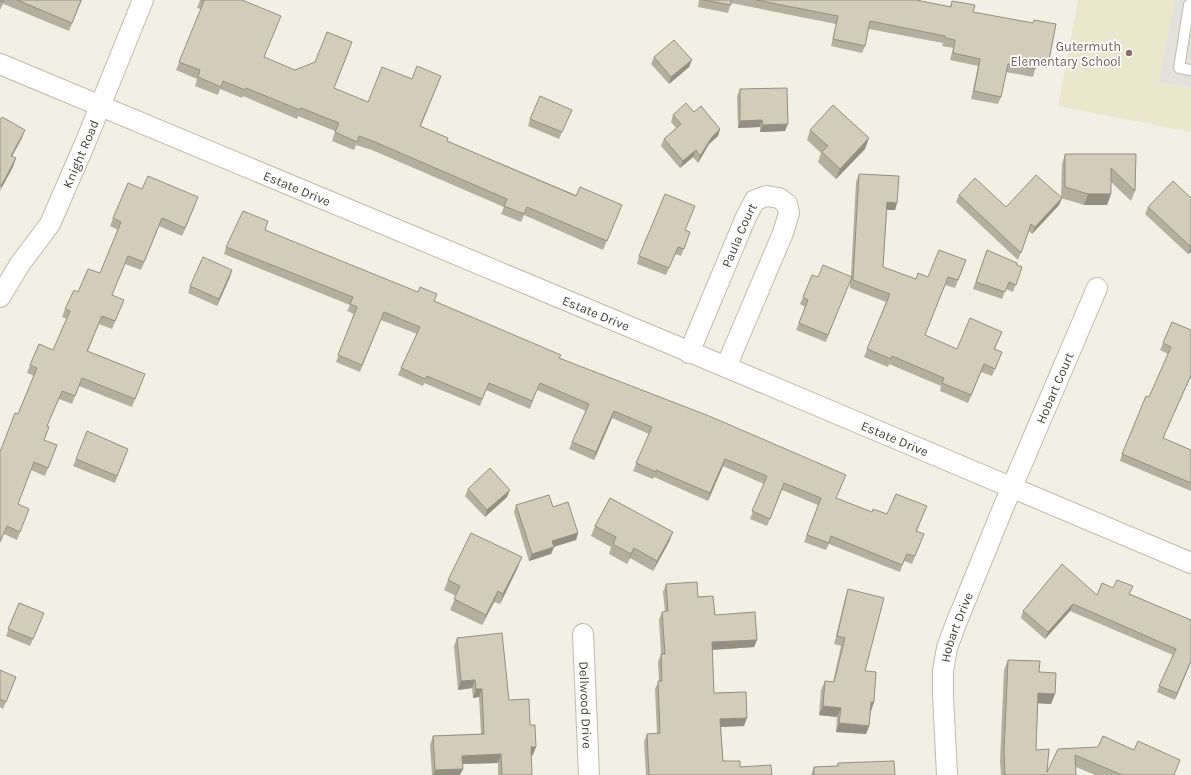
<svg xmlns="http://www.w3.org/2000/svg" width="1191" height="775" viewBox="0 0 1191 775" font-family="Karla,sans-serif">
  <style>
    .education { fill: #ebe7cd }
    .parking { fill: #e2e1dc }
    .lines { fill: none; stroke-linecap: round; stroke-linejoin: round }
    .lane-casing { stroke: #c0bba9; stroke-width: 12 }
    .street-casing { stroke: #c0bba9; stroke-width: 22 }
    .lane { stroke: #fff; stroke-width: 10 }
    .street { stroke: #fff; stroke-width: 20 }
    .wall { fill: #b5af9f }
    .shaded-wall { fill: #948f82 }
    .building { fill: #d3ccb9; stroke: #948f82 }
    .education-dot { fill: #8d6e63; stroke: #fff; stroke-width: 1.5 }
    .labels { text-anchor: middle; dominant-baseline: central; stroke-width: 3.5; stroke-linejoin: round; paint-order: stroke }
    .education-label { font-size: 13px; fill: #785e54; stroke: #fff; text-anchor: end }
    .street-label { font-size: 13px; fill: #433f34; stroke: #fff }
  </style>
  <rect width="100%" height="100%" fill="#f2efe4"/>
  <path class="education" d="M 1078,0 L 1191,0 L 1191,132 L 1058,106 Z"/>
  <path class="parking" d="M 1175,0 L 1191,0 L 1191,88 L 1159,82 Z"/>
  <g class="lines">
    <g class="lane-casing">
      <path id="lane" d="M 1191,5 L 1189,5 L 1179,68 L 1191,70"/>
    </g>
    <g class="street-casing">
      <g id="street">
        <path id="s1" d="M 0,64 L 726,367 L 1191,563"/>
        <path id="s2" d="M 0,297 L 20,264 L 50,224 L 86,141 L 143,0"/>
        <path id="s3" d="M 689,353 L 746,217 L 755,200 L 767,196 L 779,198 L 787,204 L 789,213 L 783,233 L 726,367"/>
        <path id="s4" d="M 583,634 L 589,775"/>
        <path id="s5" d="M 947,775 L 943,695 L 943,671 L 947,648 L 955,626 L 1003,508 L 1097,288"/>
      </g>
    </g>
    <use href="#lane" class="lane"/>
    <use href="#street" class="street"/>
  </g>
  <g class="wall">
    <path d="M 0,0 L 82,0 L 69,31 L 6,5 L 3,4 L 0,10 Z"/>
    <path d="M 200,0 L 242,0 L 264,57 L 295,70 L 349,51 L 334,88 L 368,102 L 412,79 L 441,76 L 421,126 L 447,141 L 619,213 L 603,250 L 524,215 L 521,222 L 501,214 L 504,207 L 372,150 L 356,145 L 354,150 L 332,141 L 335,131 L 298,116 L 297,119 L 243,96 L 242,98 L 220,89 L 218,95 L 195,86 L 197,79 L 176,70 L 201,9 L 197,8 Z"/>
    <path d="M 699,0 L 916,0 L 950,7 L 952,1 L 973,12 L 1049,60 L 1047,68 L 1036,66 L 1033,77 L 1006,72 L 1001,97 L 998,104 L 971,99 L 978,66 L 950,60 L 953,48 L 942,46 L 943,43 L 869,29 L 865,46 L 862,53 L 831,46 L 836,24 L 731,3 L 728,13 L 698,7 Z"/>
    <path d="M 654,57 L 692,60 L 689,67 L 669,84 L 651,64 Z"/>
    <path d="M 740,89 L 785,131 L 760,132 L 760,127 L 738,128 L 737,96 Z"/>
    <path d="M 572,110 L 559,139 L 528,126 L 530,119 Z"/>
    <path d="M 694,112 L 720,129 L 718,136 L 709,144 L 698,163 L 693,157 L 680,168 L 661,146 L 664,139 L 676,128 L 671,122 L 673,115 Z"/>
    <path d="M 810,130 L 865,149 L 836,179 L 818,162 L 821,153 L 807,140 Z"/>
    <path d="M 1065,154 L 1136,154 L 1135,191 L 1131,201 L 1111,182 L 1111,194 L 1107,205 L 1084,205 L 1061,198 L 1062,164 Z"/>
    <path d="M 859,174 L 897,203 L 895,210 L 887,210 L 883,267 L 916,279 L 928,277 L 966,260 L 955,288 L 945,285 L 925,335 L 957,349 L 1002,332 L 995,349 L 1002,352 L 992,376 L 981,372 L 968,403 L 940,391 L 941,386 L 889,364 L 888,367 L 864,357 L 886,302 L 850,288 L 850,280 L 826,342 L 796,330 L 805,307 L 800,304 L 803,297 L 851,276 L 856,182 Z"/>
    <path d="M 142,189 L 195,205 L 182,236 L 159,226 L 141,270 L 125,264 L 112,295 L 121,308 L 112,329 L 99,324 L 88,351 L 145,374 L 132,407 L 79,386 L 72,404 L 59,399 L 47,426 L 44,440 L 54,453 L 45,476 L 31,470 L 18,504 L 29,509 L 17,540 L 4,534 L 18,414 L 34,376 L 27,373 L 30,365 L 53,350 L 67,319 L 62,317 L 65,309 L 78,292 L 100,273 L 118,230 L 110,226 L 113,218 Z"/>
    <path d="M 959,195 L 1006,207 L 1062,198 L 1059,205 L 1032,234 L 1029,231 L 1018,260 L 956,202 Z"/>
    <path d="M 1191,198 L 1191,252 L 1188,254 L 1145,214 L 1148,207 Z"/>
    <path d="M 692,213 L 685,230 L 690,232 L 681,256 L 675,254 L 666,275 L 637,264 L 639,256 Z"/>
    <path d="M 265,230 L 435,301 L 560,358 L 843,482 L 836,498 L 872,512 L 887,514 L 924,513 L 917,531 L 921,541 L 912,564 L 904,561 L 900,572 L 829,544 L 826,550 L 804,542 L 818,505 L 782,490 L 767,526 L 750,519 L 764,484 L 723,466 L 708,501 L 654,477 L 653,479 L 633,471 L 649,434 L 612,418 L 594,460 L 569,449 L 586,411 L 537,390 L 530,409 L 486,390 L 480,406 L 424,383 L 423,386 L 398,375 L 401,368 L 417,334 L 381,320 L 360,372 L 336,362 L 354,314 L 347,311 L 350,305 L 224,254 L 226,247 Z"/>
    <path d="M 987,250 L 1022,267 L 1013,292 L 1006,289 L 1002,299 L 973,289 Z"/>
    <path d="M 230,277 L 217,306 L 188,293 L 190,286 Z"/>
    <path d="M 1172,322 L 1164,439 L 1191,450 L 1191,491 L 1120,461 L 1122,454 L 1149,397 L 1168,354 L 1160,350 Z"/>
    <path d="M 128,449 L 115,483 L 73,466 L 76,459 Z"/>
    <path d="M 468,489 L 507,497 L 485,517 L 465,496 Z"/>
    <path d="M 516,505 L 553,507 L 578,533 L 576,540 L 554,547 L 551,554 L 529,561 L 514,512 Z"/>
    <path d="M 595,526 L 673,532 L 669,542 L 653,571 L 630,558 L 627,564 L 609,554 L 611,547 L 591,536 Z"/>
    <path d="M 518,567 L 500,604 L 494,602 L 482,625 L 450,610 L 456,596 L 444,590 L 448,580 Z"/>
    <path d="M 666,584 L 698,597 L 715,615 L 757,640 L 754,647 L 712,650 L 714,693 L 744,726 L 721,727 L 723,761 L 740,767 L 772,775 L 646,775 L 644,742 L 647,734 L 657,734 L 655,689 L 659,681 L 658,662 L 661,654 L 659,620 L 662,612 L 665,612 L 663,592 Z"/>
    <path d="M 848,589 L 865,671 L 874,702 L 871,711 L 869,726 L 866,734 L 836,732 L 837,717 L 819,715 L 821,690 L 825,681 L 833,682 L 841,646 L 834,644 L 845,598 Z"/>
    <path d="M 1130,594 L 1191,620 L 1191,664 L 1190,664 L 1175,700 L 1157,692 L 1173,655 L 1070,611 L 1045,639 L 1021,618 L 1023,611 L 1097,595 Z"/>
    <path d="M 19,603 L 44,613 L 30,646 L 6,636 Z"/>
    <path d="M 457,638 L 530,725 L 533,755 L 531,755 L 532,775 L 498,775 L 498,763 L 462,764 L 460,775 L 432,775 L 430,745 L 433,736 L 481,734 L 479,697 L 473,698 L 472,688 L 458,690 L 454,646 Z"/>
    <path d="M 1008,660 L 1039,672 L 1055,694 L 1051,704 L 1038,703 L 1036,750 L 1047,772 L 1058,749 L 1175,775 L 1095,775 L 1076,767 L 1076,775 L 1001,775 L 1000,761 L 1004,670 Z"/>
    <path d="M 0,670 L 16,677 L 3,709 L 0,707 Z"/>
    <path d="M 838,763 L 895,775 L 811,775 L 814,767 L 837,766 Z"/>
  </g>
  <g class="shaded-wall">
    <path d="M 692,60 L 689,67 L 669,84 L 671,77 Z"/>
    <path d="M 441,76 L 438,84 L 417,134 L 420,126 Z"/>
    <path d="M 762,120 L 760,127 L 738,128 L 740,121 Z"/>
    <path d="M 788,124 L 785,131 L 760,132 L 763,125 Z"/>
    <path d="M 720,129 L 718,136 L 709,144 L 698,163 L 700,156 L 712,137 Z"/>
    <path d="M 25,130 L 22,138 L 8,164 L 11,156 Z"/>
    <path d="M 869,138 L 865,149 L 836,179 L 840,169 Z"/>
    <path d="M 696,150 L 693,157 L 680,168 L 683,161 Z"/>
    <path d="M 16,158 L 13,167 L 0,191 L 1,186 Z"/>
    <path d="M 1088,194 L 1111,194 L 1107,205 L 1084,205 Z"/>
    <path d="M 198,197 L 195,205 L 182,236 L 185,228 Z"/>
    <path d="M 1062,198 L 1059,205 L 1032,234 L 1035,227 Z"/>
    <path d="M 887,202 L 897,203 L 895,210 L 884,210 Z"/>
    <path d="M 162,218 L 159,226 L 141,270 L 144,262 Z"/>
    <path d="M 1191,247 L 1191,252 L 1188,254 Z"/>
    <path d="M 232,270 L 230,277 L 217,306 L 219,299 Z"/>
    <path d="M 984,364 L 981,372 L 968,403 L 971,395 Z"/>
    <path d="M 1191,375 L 1191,376 L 1160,445 L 1163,438 Z"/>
    <path d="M 614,411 L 612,418 L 594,460 L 596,452 Z"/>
    <path d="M 725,459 L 723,466 L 708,501 L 710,493 Z"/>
    <path d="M 510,490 L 507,497 L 485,517 L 487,510 Z"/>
    <path d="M 673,532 L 669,542 L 653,571 L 657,561 Z"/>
    <path d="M 578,533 L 576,540 L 549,548 L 552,541 Z"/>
    <path d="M 554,547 L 551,554 L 529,561 L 532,554 Z"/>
    <path d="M 634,548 L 630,558 L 627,564 L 631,554 Z"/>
    <path d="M 522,557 L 518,567 L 500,604 L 503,594 Z"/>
    <path d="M 498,591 L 494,602 L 482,625 L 486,615 Z"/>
    <path d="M 1073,604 L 1070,611 L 1045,639 L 1048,632 Z"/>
    <path d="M 757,640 L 754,647 L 709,650 L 712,642 Z"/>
    <path d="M 1191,661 L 1191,662 L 1175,700 L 1177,693 Z"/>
    <path d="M 475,680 L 472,688 L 458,690 L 461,681 Z"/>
    <path d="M 476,689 L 482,689 L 479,697 L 473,698 Z"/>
    <path d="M 1038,693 L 1055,694 L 1051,704 L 1034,703 Z"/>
    <path d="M 871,702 L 874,702 L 871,711 Z"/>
    <path d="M 823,706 L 841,708 L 837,717 L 819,715 Z"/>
    <path d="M 747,718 L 744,726 L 718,727 L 720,719 Z"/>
    <path d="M 839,723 L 869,726 L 866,734 L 836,732 Z"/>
    <path d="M 531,747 L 536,747 L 533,755 L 527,756 Z"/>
    <path d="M 501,754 L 498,763 L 459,764 L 462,756 Z"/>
    <path d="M 463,769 L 460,775 L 433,775 L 435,770 Z"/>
  </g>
  <g class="building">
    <path d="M 0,0 L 4,0 L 3,2 L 0,1 Z"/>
    <path d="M 17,0 L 81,0 L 72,23 Z"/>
    <path d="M 202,0 L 242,0 L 281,16 L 264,57 L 295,70 L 315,62 L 327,32 L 352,42 L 334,88 L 368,102 L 382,67 L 412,79 L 417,66 L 441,76 L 420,126 L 448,138 L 447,141 L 576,196 L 580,187 L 622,205 L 607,241 L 527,207 L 524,214 L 504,206 L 507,199 L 375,142 L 359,136 L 357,142 L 335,132 L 339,123 L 301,108 L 300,110 L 246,88 L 245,90 L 223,81 L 221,87 L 198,77 L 200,70 L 179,62 L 204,1 Z"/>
    <path d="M 703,0 L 731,0 L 731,5 Z"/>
    <path d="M 756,0 L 916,0 L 951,7 L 952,1 L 975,5 L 973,12 L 1033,23 L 1034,20 L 1056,24 L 1049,60 L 1037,58 L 1035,69 L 1008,64 L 1001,97 L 974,91 L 980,59 L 953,53 L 955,40 L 945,38 L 945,36 L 870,21 L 865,46 L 833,39 L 838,16 Z"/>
    <path d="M 674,40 L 692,60 L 671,77 L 654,57 Z"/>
    <path d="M 787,88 L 788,124 L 763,125 L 762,120 L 740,121 L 740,89 Z"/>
    <path d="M 540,96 L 572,110 L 562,132 L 530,119 Z"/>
    <path d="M 686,103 L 694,112 L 701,106 L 720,129 L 712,137 L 700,156 L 696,150 L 683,161 L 664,139 L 681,124 L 673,115 Z"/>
    <path d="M 833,105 L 869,138 L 840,169 L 822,152 L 828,146 L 810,130 Z"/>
    <path d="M 2,117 L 25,130 L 11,156 L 16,158 L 1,186 L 0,186 L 0,120 Z"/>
    <path d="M 1065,154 L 1136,154 L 1135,191 L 1111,168 L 1111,194 L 1088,194 L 1065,187 Z"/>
    <path d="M 859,174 L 899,176 L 897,203 L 887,202 L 883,267 L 916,279 L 918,273 L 928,277 L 939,250 L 966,260 L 958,280 L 948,277 L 925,335 L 957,349 L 970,318 L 1002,332 L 994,349 L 1002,352 L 995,369 L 984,364 L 971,395 L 942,383 L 944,378 L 892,356 L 891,359 L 867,349 L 890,294 L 853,280 Z"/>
    <path d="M 1036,175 L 1062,198 L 1035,227 L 1031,224 L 1021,253 L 959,195 L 975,178 L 1006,207 Z"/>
    <path d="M 148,176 L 198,197 L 185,228 L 162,218 L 144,262 L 128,256 L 112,295 L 124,300 L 115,321 L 102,316 L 87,351 L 145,374 L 135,399 L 82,378 L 75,396 L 62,391 L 47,426 L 49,427 L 44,440 L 57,445 L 48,468 L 34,462 L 18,504 L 29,509 L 20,532 L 7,526 L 0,542 L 0,452 L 15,413 L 18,414 L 37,368 L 30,365 L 39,344 L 53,350 L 70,311 L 65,309 L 74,290 L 78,292 L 88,269 L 100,273 L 121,222 L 113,218 L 128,183 L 142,189 Z"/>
    <path d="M 1173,181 L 1191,198 L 1191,247 L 1148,207 Z"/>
    <path d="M 665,194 L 695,206 L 685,230 L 690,232 L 684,249 L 678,247 L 669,268 L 639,256 Z"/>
    <path d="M 243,211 L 268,221 L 265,230 L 418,292 L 420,287 L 437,294 L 434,301 L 561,355 L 559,358 L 709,416 L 846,475 L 836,498 L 872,512 L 873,509 L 887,514 L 896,494 L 927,506 L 916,531 L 924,534 L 915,556 L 907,554 L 902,565 L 831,536 L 829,543 L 807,535 L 821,498 L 784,483 L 770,519 L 752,511 L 767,476 L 725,459 L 710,493 L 656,470 L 656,472 L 636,463 L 652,427 L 614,411 L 596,452 L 572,442 L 589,404 L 540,383 L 532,401 L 489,383 L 482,399 L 427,376 L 425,379 L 401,368 L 420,327 L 384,312 L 362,365 L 338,355 L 357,307 L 350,304 L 353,297 L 226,247 Z"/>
    <path d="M 987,250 L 1017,263 L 1017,265 L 1022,267 L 1016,285 L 1009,282 L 1005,292 L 976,282 Z"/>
    <path d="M 203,257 L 232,270 L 219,299 L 190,286 Z"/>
    <path d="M 823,265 L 852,277 L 828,335 L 799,323 L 808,300 L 803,297 L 812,275 L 818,277 Z"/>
    <path d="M 1172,322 L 1191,330 L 1191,375 L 1163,438 L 1191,450 L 1191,483 L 1122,454 L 1146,396 L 1149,397 L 1171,347 L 1163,343 Z"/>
    <path d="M 87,431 L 128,449 L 117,476 L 76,459 Z"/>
    <path d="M 490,468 L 510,490 L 487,510 L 468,489 Z"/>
    <path d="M 549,495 L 553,507 L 568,502 L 578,533 L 552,541 L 554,547 L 532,554 L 516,505 Z"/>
    <path d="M 610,498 L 673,532 L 657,561 L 634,548 L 631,554 L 613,544 L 616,537 L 595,526 Z"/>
    <path d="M 471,533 L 522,557 L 503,594 L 498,591 L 486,615 L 454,599 L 460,586 L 448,580 Z"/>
    <path d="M 1062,564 L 1097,595 L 1102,583 L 1113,588 L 1117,580 L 1133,586 L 1129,594 L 1191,620 L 1191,661 L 1177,693 L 1159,686 L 1176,649 L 1073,604 L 1048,632 L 1023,611 Z"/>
    <path d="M 697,582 L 698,597 L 713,596 L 715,615 L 755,612 L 757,640 L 712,642 L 714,693 L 746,692 L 747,718 L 720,719 L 723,761 L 740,761 L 740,767 L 771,765 L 772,775 L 649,775 L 647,734 L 660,733 L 658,681 L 662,681 L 661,654 L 665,654 L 662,612 L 668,611 L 666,584 Z"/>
    <path d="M 848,589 L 884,598 L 865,671 L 876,672 L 874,702 L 871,702 L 869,726 L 839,723 L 841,708 L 823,706 L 825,681 L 834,682 L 845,638 L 837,636 Z"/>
    <path d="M 19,603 L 44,613 L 33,639 L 8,629 Z"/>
    <path d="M 502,633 L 509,700 L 529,699 L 530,725 L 535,725 L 536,747 L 531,747 L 532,775 L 502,775 L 501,754 L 462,756 L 463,769 L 435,770 L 433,736 L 484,734 L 482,689 L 476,689 L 475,680 L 461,681 L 457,638 Z"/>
    <path d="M 1008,660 L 1040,661 L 1039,672 L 1056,673 L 1055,694 L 1038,693 L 1036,750 L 1049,749 L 1047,772 L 1058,749 L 1098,747 L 1103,736 L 1134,750 L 1138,741 L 1180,760 L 1174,775 L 1122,775 L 1075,755 L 1076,775 L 1005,775 L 1004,751 Z"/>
    <path d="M 0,670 L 16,677 L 6,702 L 0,699 Z"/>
    <path d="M 894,761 L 895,775 L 814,775 L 814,767 L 838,766 L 838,763 Z"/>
  </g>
  <circle class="education-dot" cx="1129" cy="53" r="4"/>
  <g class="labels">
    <g class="education-label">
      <text x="1121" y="46">Gutermuth<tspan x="1121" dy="15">Elementary School</tspan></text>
    </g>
    <g class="street-label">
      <text stroke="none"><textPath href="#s2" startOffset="165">Knight Road</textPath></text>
      <text stroke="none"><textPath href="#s1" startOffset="322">Estate Drive</textPath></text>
      <text stroke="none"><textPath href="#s3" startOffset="128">Paula Court</textPath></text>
      <text stroke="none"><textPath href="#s1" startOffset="646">Estate Drive</textPath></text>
      <text stroke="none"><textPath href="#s5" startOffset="409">Hobart Court</textPath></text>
      <text stroke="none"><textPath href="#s1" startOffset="970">Estate Drive</textPath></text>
      <text stroke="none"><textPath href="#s5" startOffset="150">Hobart Drive</textPath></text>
      <text stroke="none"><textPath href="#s4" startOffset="71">Dellwood Drive</textPath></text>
    </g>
  </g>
</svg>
